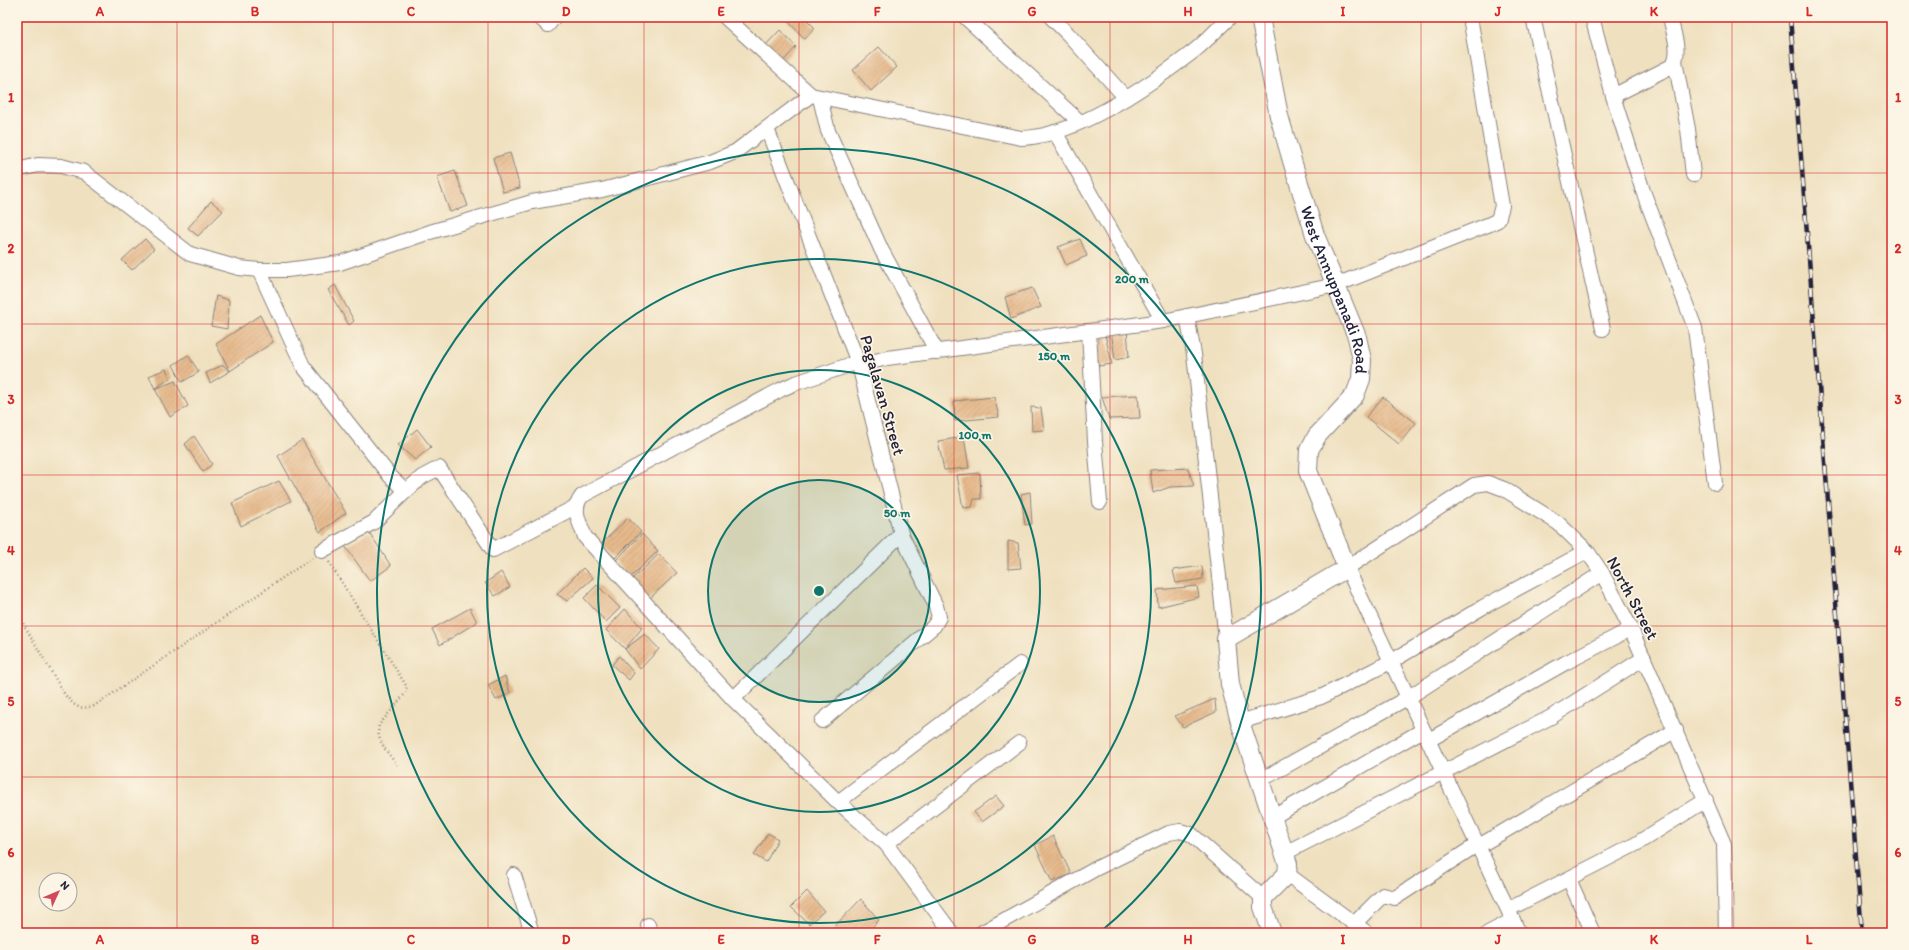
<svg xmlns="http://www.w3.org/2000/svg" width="1909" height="950" viewBox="0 0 1909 950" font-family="Itim,sans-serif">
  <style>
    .building { fill: url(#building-hatch) }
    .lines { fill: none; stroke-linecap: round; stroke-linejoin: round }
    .minor-casing { stroke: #88817d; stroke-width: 16 }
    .tertiary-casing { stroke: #88817d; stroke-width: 20 }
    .path { stroke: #88817d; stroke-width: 2.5; stroke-dasharray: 1 3; stroke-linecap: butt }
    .minor { stroke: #fff; stroke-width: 14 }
    .tertiary { stroke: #fff; stroke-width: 18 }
    .rail-casing { stroke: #22223b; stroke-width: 4.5 }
    .rail { stroke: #fcf5e5; stroke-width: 3; stroke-dasharray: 9; stroke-linecap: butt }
    .grid { fill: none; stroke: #d62828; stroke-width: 1; stroke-opacity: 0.55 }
    .ring { fill: none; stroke: #0f766e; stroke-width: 2 }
    .labels { text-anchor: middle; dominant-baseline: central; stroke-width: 3.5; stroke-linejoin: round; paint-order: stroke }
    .street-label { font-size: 17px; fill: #22223b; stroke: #fcf5e5 }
    .centre { fill: #0f766e; stroke: #fcf5e5; stroke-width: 2 }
    .ring-label { font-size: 12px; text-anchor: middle; font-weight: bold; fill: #0f766e; stroke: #fcf5e5; stroke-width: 3.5; stroke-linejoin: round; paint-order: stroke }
    .neatline { fill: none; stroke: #d62828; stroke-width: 1.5 }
    .grid-label { font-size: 13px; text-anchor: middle; font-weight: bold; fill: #d62828 }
  </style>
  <defs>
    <pattern id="building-hatch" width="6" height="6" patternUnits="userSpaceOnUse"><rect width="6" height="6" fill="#e6b98b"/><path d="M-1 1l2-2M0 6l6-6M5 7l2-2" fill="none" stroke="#c59f79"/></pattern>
  </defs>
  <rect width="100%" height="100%" fill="#fcf5e5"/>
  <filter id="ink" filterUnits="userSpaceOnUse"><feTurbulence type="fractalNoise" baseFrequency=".025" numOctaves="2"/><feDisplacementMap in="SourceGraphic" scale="8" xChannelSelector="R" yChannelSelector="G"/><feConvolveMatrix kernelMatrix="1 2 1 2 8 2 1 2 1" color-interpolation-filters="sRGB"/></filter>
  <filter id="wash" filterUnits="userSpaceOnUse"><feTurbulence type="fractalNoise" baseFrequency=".012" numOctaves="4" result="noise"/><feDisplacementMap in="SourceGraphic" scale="16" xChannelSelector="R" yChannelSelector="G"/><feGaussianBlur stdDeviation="0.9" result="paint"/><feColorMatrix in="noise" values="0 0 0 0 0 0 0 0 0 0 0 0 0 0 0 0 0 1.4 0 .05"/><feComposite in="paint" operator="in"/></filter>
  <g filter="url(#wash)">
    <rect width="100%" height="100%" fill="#efe0bf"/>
    <g id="blocks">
      <g class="building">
        <path d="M 788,17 L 804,17 L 815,28 L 805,39 L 786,19 Z"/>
        <path d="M 780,30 L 796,47 L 781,64 L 764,47 Z"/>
        <path d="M 879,47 L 897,67 L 871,91 L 853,70 Z"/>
        <path d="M 510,153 L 520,188 L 503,192 L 493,158 Z"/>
        <path d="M 455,171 L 468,206 L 450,212 L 437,177 Z"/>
        <path d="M 211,201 L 223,211 L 198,236 L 188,228 Z"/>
        <path d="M 145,239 L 154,249 L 132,270 L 122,260 Z"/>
        <path d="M 1080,239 L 1087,256 L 1066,265 L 1058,247 Z"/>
        <path d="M 335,285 L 354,321 L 349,325 L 328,290 Z"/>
        <path d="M 1032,288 L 1041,307 L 1011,319 L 1005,297 Z"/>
        <path d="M 216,296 L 229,300 L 227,329 L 211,326 Z"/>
        <path d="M 260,315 L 273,342 L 230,371 L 210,383 L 206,373 L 223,365 L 230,371 L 216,344 Z"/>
        <path d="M 1127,328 L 1129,357 L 1115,360 L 1111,330 Z"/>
        <path d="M 1105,335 L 1112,364 L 1099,366 L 1094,337 Z"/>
        <path d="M 188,355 L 199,372 L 182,382 L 173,365 Z"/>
        <path d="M 166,369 L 170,378 L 155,389 L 149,376 Z"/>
        <path d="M 175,381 L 188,406 L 170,417 L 155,389 Z"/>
        <path d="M 1138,395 L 1140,418 L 1109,419 L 1102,397 Z"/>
        <path d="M 994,397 L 999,417 L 955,421 L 954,401 Z"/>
        <path d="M 1383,397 L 1416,423 L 1399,444 L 1366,417 Z"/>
        <path d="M 1031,407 L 1041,408 L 1044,430 L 1032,431 Z"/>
        <path d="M 417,429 L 431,447 L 415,460 L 398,445 Z"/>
        <path d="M 194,436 L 212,464 L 203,472 L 185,444 Z"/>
        <path d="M 964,437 L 969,468 L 944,470 L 938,441 Z"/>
        <path d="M 302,440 L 346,513 L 320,532 L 278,456 Z"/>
        <path d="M 1188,468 L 1194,486 L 1170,487 L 1153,493 L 1150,470 Z"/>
        <path d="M 980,473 L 981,499 L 974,499 L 972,507 L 963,508 L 957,475 Z"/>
        <path d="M 279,481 L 291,501 L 241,526 L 232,503 Z"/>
        <path d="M 1030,492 L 1032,524 L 1025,525 L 1021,494 Z"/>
        <path d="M 628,518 L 641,532 L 615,558 L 601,544 Z"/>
        <path d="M 369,532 L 391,566 L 370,581 L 345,546 Z"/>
        <path d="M 642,534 L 658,551 L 631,577 L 615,561 Z"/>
        <path d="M 1008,541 L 1018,543 L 1021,568 L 1008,569 Z"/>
        <path d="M 659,554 L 677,573 L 648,600 L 630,581 Z"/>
        <path d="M 1202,566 L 1203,579 L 1176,583 L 1173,570 Z"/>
        <path d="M 583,568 L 593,578 L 567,601 L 557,594 Z"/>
        <path d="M 501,572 L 510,587 L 495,596 L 485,583 Z"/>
        <path d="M 597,585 L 620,608 L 606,622 L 584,598 Z"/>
        <path d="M 1197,586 L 1199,597 L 1158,607 L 1157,590 Z"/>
        <path d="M 470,608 L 477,622 L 440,645 L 432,629 Z"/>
        <path d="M 625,609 L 642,628 L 625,649 L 645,634 L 659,649 L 640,669 L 625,649 L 606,630 Z"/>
        <path d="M 619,656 L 634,673 L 629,680 L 612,665 Z"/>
        <path d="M 505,676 L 510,693 L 496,700 L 488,685 Z"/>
        <path d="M 1215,699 L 1216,712 L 1183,727 L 1175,716 Z"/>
        <path d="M 996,796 L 1004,806 L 982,822 L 974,812 Z"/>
        <path d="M 768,833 L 778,839 L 766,862 L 754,855 Z"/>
        <path d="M 1053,836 L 1071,874 L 1052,882 L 1035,845 Z"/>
        <path d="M 807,891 L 824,911 L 809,924 L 791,907 Z"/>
        <path d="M 861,899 L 879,920 L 866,933 L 837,933 L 833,928 Z"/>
      </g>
    </g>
  </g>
  <g filter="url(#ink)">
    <use href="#blocks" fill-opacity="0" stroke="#88817d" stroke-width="1"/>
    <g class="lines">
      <g class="minor-casing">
        <g id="minor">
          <path d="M 539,17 L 548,25 L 554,17"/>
          <path d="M 725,17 L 811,95"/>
          <path d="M 965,17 L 1080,122"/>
          <path d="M 1051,17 L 1068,34 L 1126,98"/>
          <path d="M 1533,17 L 1603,329"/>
          <path d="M 1592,17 L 1613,96 L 1643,191 L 1695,328 L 1715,483"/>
          <path d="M 1675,61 L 1688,129 L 1693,175"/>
          <path d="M 1613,96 L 1672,66 C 1682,53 1673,32 1670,17"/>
          <path d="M 820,98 L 828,131 L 881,249 L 937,352"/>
          <path d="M 767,129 L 859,365 L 901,534 L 936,606 L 939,617 L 934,626 L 822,721"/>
          <path d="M 1055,132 L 1163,321"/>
          <path d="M 17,170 L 38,165 L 61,166 L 84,172 L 190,254 L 239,268 L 259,270 L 287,270 L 340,263 L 430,232 L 532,202 L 602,190 L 710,162 L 735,152 L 811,95 L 1021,138 C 1076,137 1151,84 1194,51 C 1207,41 1218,28 1230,17"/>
          <path d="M 259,270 L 303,366 L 390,476 L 406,491 L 374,522 L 322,551"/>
          <path d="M 1187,316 L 1194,354 L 1226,639"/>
          <path d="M 1089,331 L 1095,441 L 1100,502"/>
          <path d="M 858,362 L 793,384 L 780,390 L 582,496 C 571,509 580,523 585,537 L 733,699 L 901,534"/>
          <path d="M 859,365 L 887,358 L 1163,321 L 1336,285 L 1490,224 L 1498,220 L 1502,206 L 1470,17"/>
          <path d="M 406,491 L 422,477 L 439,468 L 493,550 L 577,506"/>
          <path d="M 733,699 L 838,802 L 886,844 L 952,933"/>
          <path d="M 1240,722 L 1321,697 L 1392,661 L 1483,607 L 1587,551"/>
          <path d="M 1429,740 L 1565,663 L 1631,629"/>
          <path d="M 1259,781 L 1409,697 L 1602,573"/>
          <path d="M 838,802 L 1020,664"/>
          <path d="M 1273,817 L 1423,730"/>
          <path d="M 886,844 L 1019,743"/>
          <path d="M 1479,846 L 1676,730"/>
          <path d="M 1285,853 L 1551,717 L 1644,658"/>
          <path d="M 1287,874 L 1367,933"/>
          <path d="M 514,875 L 532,933"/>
          <path d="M 1569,879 L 1593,933"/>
          <path d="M 1509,909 L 1636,844 L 1706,800"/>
          <path d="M 1355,923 L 1383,895 L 1395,898 L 1478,844"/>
          <path d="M 648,925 L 650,933"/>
          <path d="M 981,933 L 1097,868 L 1169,833 L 1180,831 L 1191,834 L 1263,898"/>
          <path d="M 1488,933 L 1513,920"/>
          <path d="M 1519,933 L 1347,568 L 1474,485 L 1488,483 L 1504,489 L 1558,523 L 1587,551 L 1602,573 L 1631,629 L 1724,844 L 1726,933"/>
        </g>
      </g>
      <g class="tertiary-casing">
        <g id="tertiary">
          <path id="s1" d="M 1260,17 L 1279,116 L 1293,164 L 1315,235 L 1357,337 L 1362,360 L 1361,379 L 1355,395 L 1317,436 L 1309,450 L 1308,471 L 1347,568 L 1226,639 L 1230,684 L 1240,722 L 1288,864 L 1287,874 L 1263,898 L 1263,907 L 1272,933"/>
        </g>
      </g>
      <g class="path">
        <path d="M 329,562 L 407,687 L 404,695 L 379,725 C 375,740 389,754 397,765"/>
        <path d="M 17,613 L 65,695 C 76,707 78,710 94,706 L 312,558"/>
      </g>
      <use href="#minor" class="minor"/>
      <use href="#tertiary" class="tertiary"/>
      <g class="rail-casing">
        <path id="rail" d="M 1790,17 L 1862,933"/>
      </g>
      <use href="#rail" class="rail"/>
    </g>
  </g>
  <path class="grid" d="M 177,17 L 177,933M 333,17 L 333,933M 488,17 L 488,933M 644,17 L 644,933M 799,17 L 799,933M 954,17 L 954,933M 1110,17 L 1110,933M 1265,17 L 1265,933M 1421,17 L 1421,933M 1576,17 L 1576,933M 1732,17 L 1732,933M 17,173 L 1892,173M 17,324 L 1892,324M 17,475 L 1892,475M 17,626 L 1892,626M 17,777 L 1892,777"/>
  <circle cx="819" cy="591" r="111" fill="#0f766e" fill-opacity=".12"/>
  <g class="ring">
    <circle cx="819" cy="591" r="111"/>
    <circle cx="819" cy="591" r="221"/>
    <circle cx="819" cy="591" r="332"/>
    <path d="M538 932A442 442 0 1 1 1100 932"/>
  </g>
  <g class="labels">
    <g class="street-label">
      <text stroke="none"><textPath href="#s1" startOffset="284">West Annuppanadi Road</textPath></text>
      <text transform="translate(883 395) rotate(74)">Pagalavan Street</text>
      <text transform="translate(1633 598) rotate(62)">North Street</text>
    </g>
  </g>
  <circle cx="819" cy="591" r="6" class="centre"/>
  <g class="ring-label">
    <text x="1132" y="283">200 m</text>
    <text x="1054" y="360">150 m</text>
    <text x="975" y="439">100 m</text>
    <text x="897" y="517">50 m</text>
  </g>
  <rect width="1909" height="950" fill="none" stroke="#fcf5e5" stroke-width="44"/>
  <g transform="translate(58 892) rotate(46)"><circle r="19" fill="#fcf5e5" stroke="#a5a1a1"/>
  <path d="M0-3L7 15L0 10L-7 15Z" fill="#d1495b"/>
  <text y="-6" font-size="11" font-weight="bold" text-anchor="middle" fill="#22223b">N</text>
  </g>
  <rect x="22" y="22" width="1865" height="906" class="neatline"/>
  <g class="grid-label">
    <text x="100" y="16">A</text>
    <text x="255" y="16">B</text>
    <text x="411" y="16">C</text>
    <text x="566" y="16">D</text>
    <text x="721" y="16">E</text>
    <text x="877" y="16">F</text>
    <text x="1032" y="16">G</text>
    <text x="1188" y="16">H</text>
    <text x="1343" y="16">I</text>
    <text x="1498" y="16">J</text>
    <text x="1654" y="16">K</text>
    <text x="1809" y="16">L</text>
    <text x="11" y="102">1</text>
    <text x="1898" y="102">1</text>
    <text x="11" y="253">2</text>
    <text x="1898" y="253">2</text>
    <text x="11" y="404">3</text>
    <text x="1898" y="404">3</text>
    <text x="11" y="555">4</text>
    <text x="1898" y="555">4</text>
    <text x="11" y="706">5</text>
    <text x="1898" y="706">5</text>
    <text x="11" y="857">6</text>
    <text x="1898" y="857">6</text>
    <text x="100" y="944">A</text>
    <text x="255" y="944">B</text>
    <text x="411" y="944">C</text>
    <text x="566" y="944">D</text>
    <text x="721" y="944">E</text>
    <text x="877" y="944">F</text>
    <text x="1032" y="944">G</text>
    <text x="1188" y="944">H</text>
    <text x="1343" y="944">I</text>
    <text x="1498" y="944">J</text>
    <text x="1654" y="944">K</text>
    <text x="1809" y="944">L</text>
  </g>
</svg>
